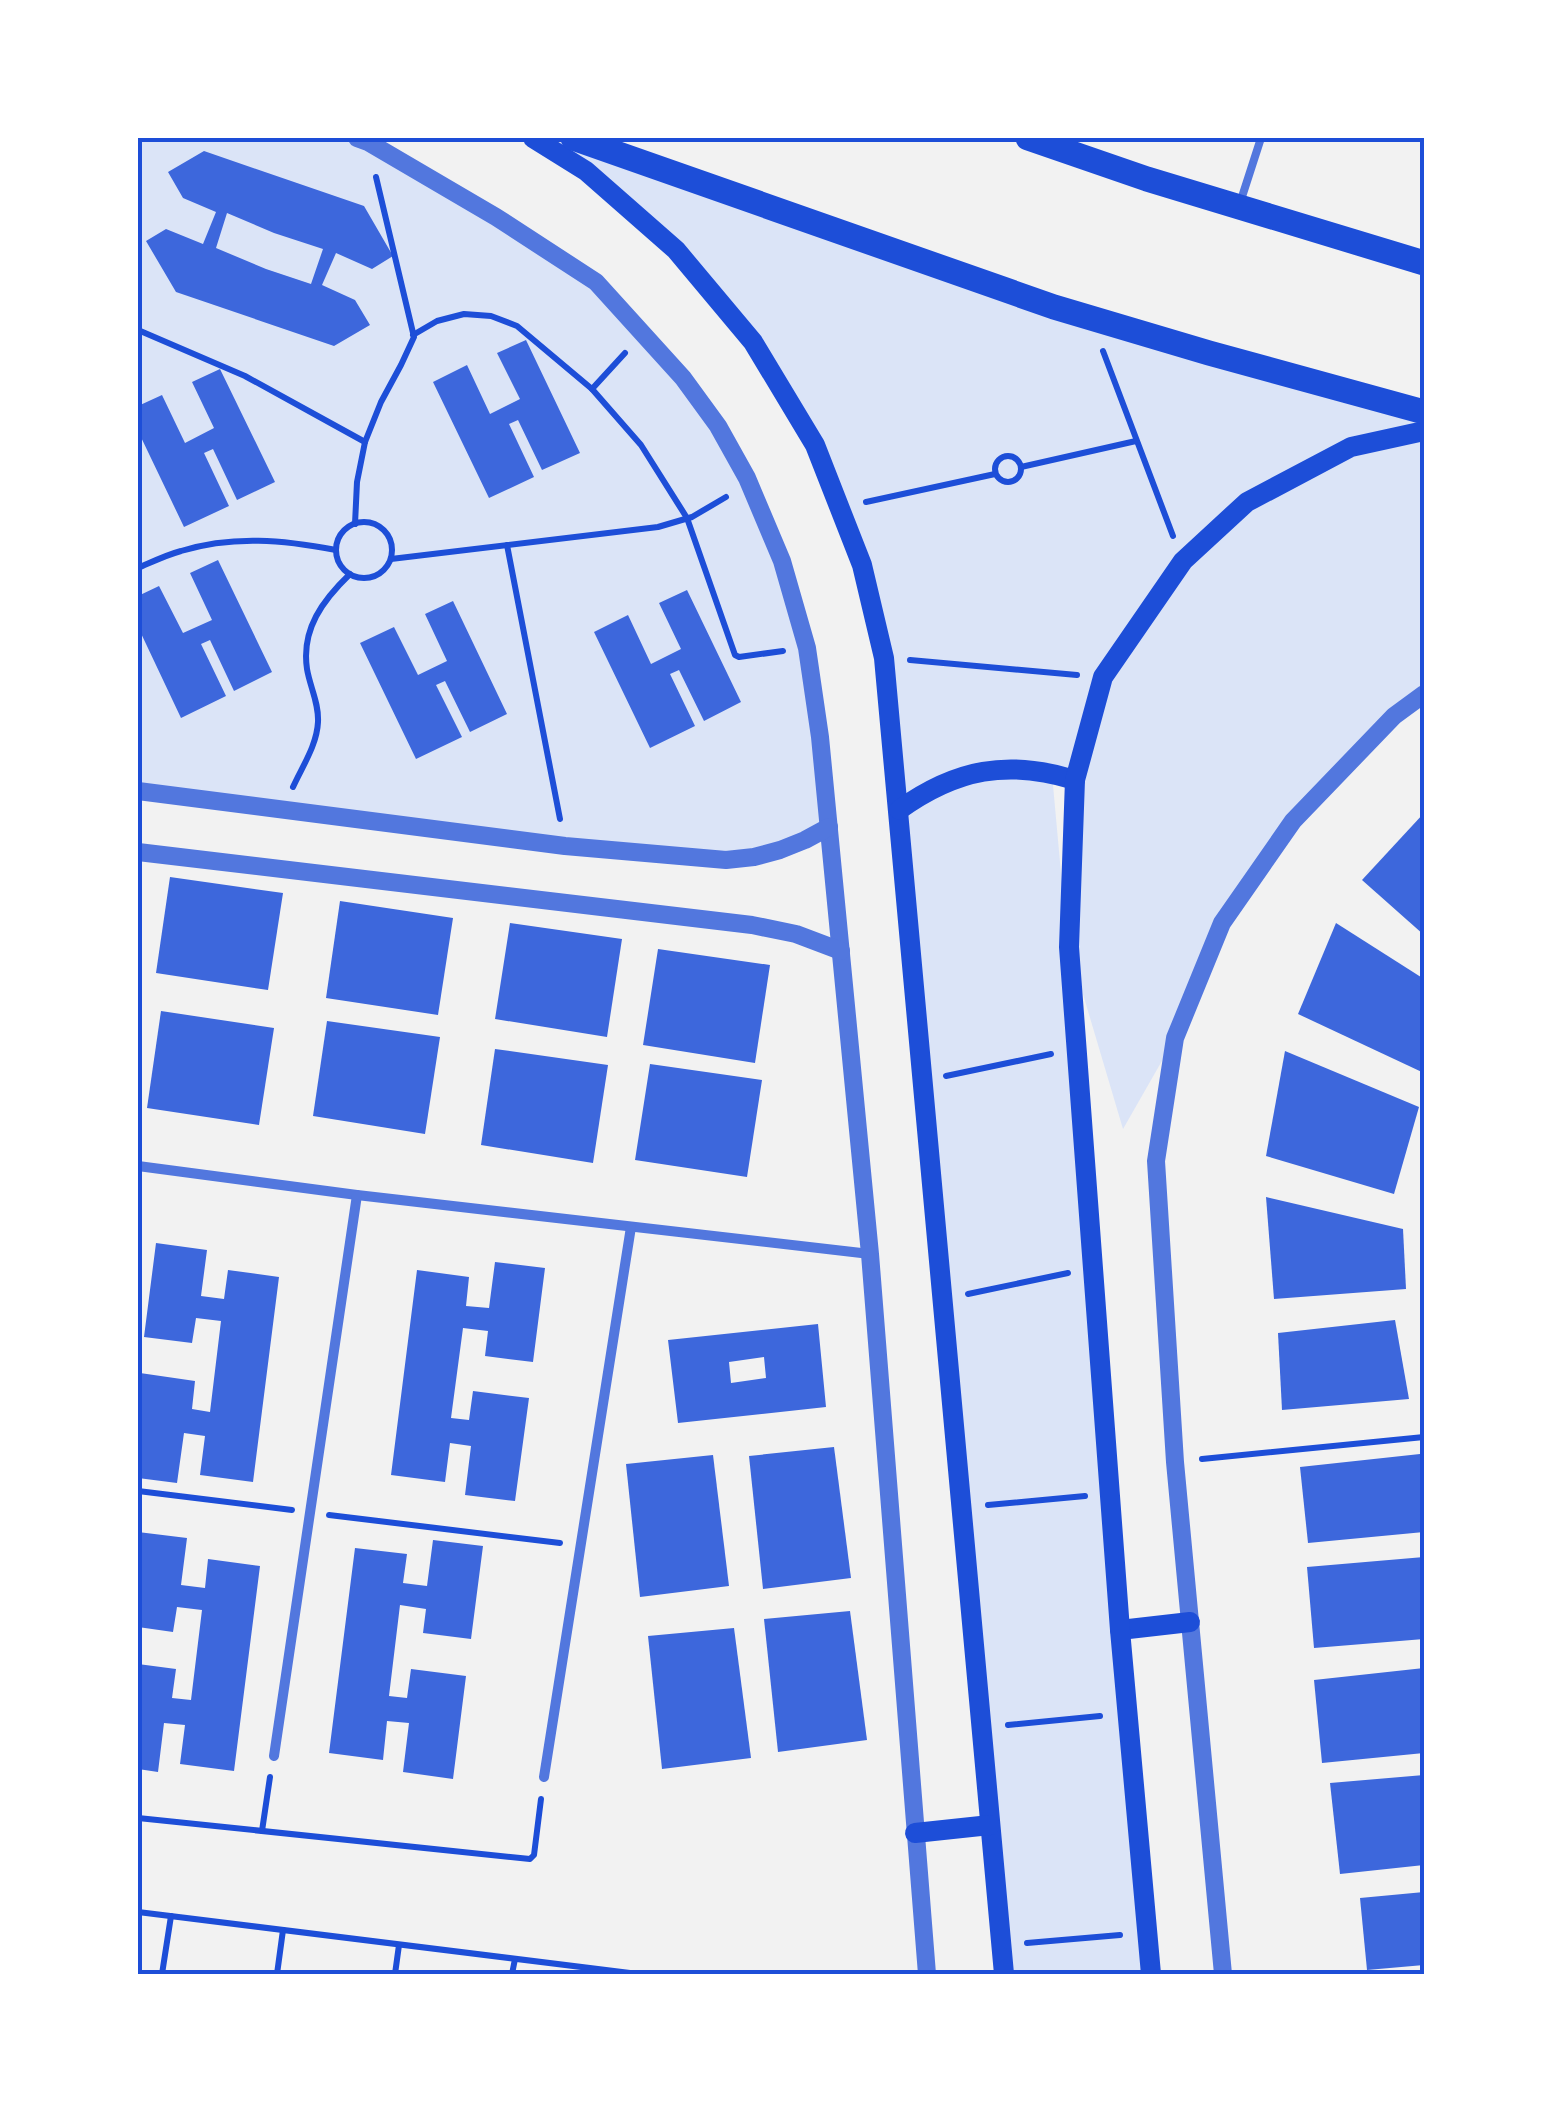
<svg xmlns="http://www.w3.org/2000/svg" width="1562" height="2112" viewBox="0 0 1562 2112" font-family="'Fira Sans',sans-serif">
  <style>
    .green { fill: #dbe4f7 }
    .building { fill: #3d67dc; fill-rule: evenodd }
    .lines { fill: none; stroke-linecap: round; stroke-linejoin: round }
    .path { stroke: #1d4ed8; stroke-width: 6 }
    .service { stroke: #5277de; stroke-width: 8 }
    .minor { stroke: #5277de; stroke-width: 10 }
    .tertiary { stroke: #5277de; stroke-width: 18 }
    .secondary { stroke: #1d4ed8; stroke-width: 20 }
    .primary { stroke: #1d4ed8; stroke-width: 25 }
    .neatline { fill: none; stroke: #1d4ed8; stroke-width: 4 }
  </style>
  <rect width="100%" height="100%" fill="#f2f2f2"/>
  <g class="green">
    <path d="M 138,138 L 357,138 L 596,282 L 644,333 L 747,478 L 807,648 L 829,827 L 726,860 L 138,791 Z"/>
    <path d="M 533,138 L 574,138 L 1091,318 L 1424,412 L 1424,694 L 1293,821 L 1222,923 L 1175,1038 L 1123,1129 L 1069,947 L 1075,781 L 1052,774 L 1077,1049 L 1151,1974 L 1004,1974 L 884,658 L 815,445 L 676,250 Z"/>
  </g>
  <g class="building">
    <path d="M 204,151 L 364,206 L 393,256 L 372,269 L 336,253 L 322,285 L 355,300 L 370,325 L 334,346 L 176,292 L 146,241 L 166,229 L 203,244 L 216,212 L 183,198 L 168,172 ZM 227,213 L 274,233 L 323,249 L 311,284 L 266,269 L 216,248 Z"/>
    <path d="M 526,340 L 580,453 L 542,470 L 518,420 L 509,424 L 534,477 L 489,498 L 433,382 L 467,365 L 490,414 L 520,399 L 497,353 Z"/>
    <path d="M 220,369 L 275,482 L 237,500 L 213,449 L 204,453 L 229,506 L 184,527 L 138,431 L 138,406 L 162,395 L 185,443 L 214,428 L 192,382 Z"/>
    <path d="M 218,560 L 272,672 L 234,691 L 210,640 L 201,644 L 226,696 L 181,718 L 138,627 L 138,596 L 159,586 L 183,633 L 212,620 L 190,573 Z"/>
    <path d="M 687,590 L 741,702 L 704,721 L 679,670 L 670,674 L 695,726 L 650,748 L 594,632 L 628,615 L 651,664 L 681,649 L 659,603 Z"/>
    <path d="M 453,601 L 507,714 L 470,732 L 445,681 L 436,685 L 462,737 L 416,759 L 360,643 L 394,627 L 418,675 L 447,661 L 425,614 Z"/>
    <path d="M 1424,813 L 1424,935 L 1362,880 Z"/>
    <path d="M 170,877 L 283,893 L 268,990 L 156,973 Z"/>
    <path d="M 340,901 L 453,918 L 438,1015 L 326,998 Z"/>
    <path d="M 510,923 L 622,939 L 607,1037 L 495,1019 Z"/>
    <path d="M 1336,923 L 1424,979 L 1424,1073 L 1298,1014 Z"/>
    <path d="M 658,949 L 770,965 L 755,1063 L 643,1045 Z"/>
    <path d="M 161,1011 L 274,1028 L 259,1125 L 147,1108 Z"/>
    <path d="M 327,1021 L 440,1037 L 425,1134 L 313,1116 Z"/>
    <path d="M 495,1049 L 608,1065 L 593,1163 L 481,1145 Z"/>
    <path d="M 1285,1051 L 1419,1107 L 1394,1194 L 1266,1156 Z"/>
    <path d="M 650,1064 L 762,1080 L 747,1177 L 635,1160 Z"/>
    <path d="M 1266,1197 L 1403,1229 L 1406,1289 L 1274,1299 Z"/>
    <path d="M 156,1243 L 207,1250 L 201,1296 L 224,1299 L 228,1270 L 279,1277 L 253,1482 L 200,1475 L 205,1436 L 184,1433 L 177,1483 L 138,1478 L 140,1373 L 195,1381 L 192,1409 L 210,1412 L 221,1321 L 196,1318 L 192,1343 L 144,1337 Z"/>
    <path d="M 495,1262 L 545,1268 L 533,1362 L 485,1356 L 488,1331 L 463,1328 L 451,1418 L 469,1420 L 473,1391 L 529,1398 L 515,1501 L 465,1495 L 471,1446 L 450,1443 L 445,1482 L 391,1475 L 417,1270 L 469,1277 L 466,1306 L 489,1308 Z"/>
    <path d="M 1395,1320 L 1409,1399 L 1282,1410 L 1278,1333 Z"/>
    <path d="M 818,1324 L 826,1407 L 678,1423 L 668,1340 ZM 764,1357 L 766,1378 L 731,1383 L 729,1362 Z"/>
    <path d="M 834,1447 L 851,1578 L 763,1589 L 749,1456 Z"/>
    <path d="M 1420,1454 L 1424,1497 L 1424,1532 L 1308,1543 L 1300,1467 Z"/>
    <path d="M 713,1455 L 729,1586 L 640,1597 L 626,1464 Z"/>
    <path d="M 138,1532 L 187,1538 L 181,1585 L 205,1588 L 208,1559 L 260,1566 L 234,1771 L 180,1764 L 185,1725 L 164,1723 L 158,1772 L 138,1769 L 138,1664 L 176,1669 L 172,1698 L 191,1700 L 202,1610 L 177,1607 L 173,1632 L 138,1627 Z"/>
    <path d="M 433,1540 L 483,1546 L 471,1639 L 423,1633 L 426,1609 L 400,1605 L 389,1696 L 407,1698 L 411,1669 L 466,1676 L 453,1779 L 403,1772 L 409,1723 L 387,1721 L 383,1760 L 329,1753 L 355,1548 L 407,1554 L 403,1583 L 427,1586 Z"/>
    <path d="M 1424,1557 L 1424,1639 L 1314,1648 L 1307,1567 Z"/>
    <path d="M 850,1611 L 867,1740 L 778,1752 L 764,1619 Z"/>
    <path d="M 734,1628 L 751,1758 L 662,1769 L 648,1636 Z"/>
    <path d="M 1424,1668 L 1424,1753 L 1322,1763 L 1314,1680 Z"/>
    <path d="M 1424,1775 L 1424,1865 L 1340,1874 L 1330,1783 Z"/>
    <path d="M 1424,1892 L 1424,1965 L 1367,1970 L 1360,1898 Z"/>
  </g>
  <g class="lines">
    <g class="path">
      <path d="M 138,330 L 245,376 L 365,442"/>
      <path d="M 413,335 L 437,321 L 464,314 L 491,316 L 517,326 L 592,389 L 641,445 L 687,518 L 735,655 L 739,657 L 783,651"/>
      <path d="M 1103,351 L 1173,536"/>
      <path d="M 592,389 L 625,353"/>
      <circle cx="1008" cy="469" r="13"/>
      <path d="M 1021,467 L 1136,441"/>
      <path d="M 866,502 L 995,474"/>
      <circle cx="364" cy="550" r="28"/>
      <path d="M 355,524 L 357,482 L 365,442 L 381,402 L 401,365 L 414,337 L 376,177"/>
      <path d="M 507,545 L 560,819"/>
      <path d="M 391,559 L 658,527 L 692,517 L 726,497"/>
      <path d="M 138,568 C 152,562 166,555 181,551 C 233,535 284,540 336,550"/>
      <path d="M 910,660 L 1077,675"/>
      <path d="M 293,787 C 302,767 317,745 318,722 C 319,703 310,687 307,669 C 301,629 323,600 350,574"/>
      <path d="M 946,1076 L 1051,1054"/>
      <path d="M 968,1294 L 1068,1273"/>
      <path d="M 1202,1459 L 1424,1437"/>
      <path d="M 138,1491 L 292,1510"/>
      <path d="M 988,1505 L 1085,1496"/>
      <path d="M 329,1515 L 560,1543"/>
      <path d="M 1008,1725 L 1100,1716"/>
      <path d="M 138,1818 L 530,1859 L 534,1855 L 541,1799"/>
      <path d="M 262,1831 L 270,1777"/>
      <path d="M 138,1912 L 638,1974"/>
      <path d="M 1027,1943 L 1120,1935"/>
      <path d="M 162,1974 L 171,1916"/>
      <path d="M 277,1974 L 283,1930"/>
      <path d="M 395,1974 L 399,1945"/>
      <path d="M 512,1974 L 515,1959"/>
    </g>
    <path class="service" d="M 1240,203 L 1261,138"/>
    <g class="minor">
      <path d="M 138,1166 L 357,1195 L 870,1254"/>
      <path d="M 274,1756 L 357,1195"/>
      <path d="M 544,1777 L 631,1227"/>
    </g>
    <g class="tertiary">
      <path d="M 357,138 L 368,142 L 496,217 L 596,282 L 683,378 L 718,426 L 747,478 L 782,561 L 807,648 L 820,737 L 870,1254 L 927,1974"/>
      <path d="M 138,791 L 565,846 L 726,860 L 754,857 L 780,850 L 805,840 L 829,827"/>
      <path d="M 138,852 L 752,925 L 796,934 L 841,951"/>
      <path d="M 1223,1974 L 1175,1462 L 1156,1161 L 1175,1038 L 1222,923 L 1293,821 L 1394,716 L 1424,694"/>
    </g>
    <g class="secondary">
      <path d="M 533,138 L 586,171 L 676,250 L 753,342 L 815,445 L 862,565 L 884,658 L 1004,1974"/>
      <path d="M 899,810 C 956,769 1008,759 1075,780"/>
      <path d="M 1120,1630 L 1190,1622"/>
      <path d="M 915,1833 L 990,1825"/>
      <path d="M 1151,1974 L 1120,1630 L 1069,947 L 1075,780 L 1103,677 L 1183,561 L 1247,502 L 1351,447 L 1424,431"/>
    </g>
    <g class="primary">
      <path d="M 573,138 L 1054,307 L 1209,353 L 1424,412"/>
      <path d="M 1028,138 L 1147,179 L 1424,263"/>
    </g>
  </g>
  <rect width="1562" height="2112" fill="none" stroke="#ffffff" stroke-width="280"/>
  <rect x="140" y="140" width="1282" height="1832" class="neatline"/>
</svg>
